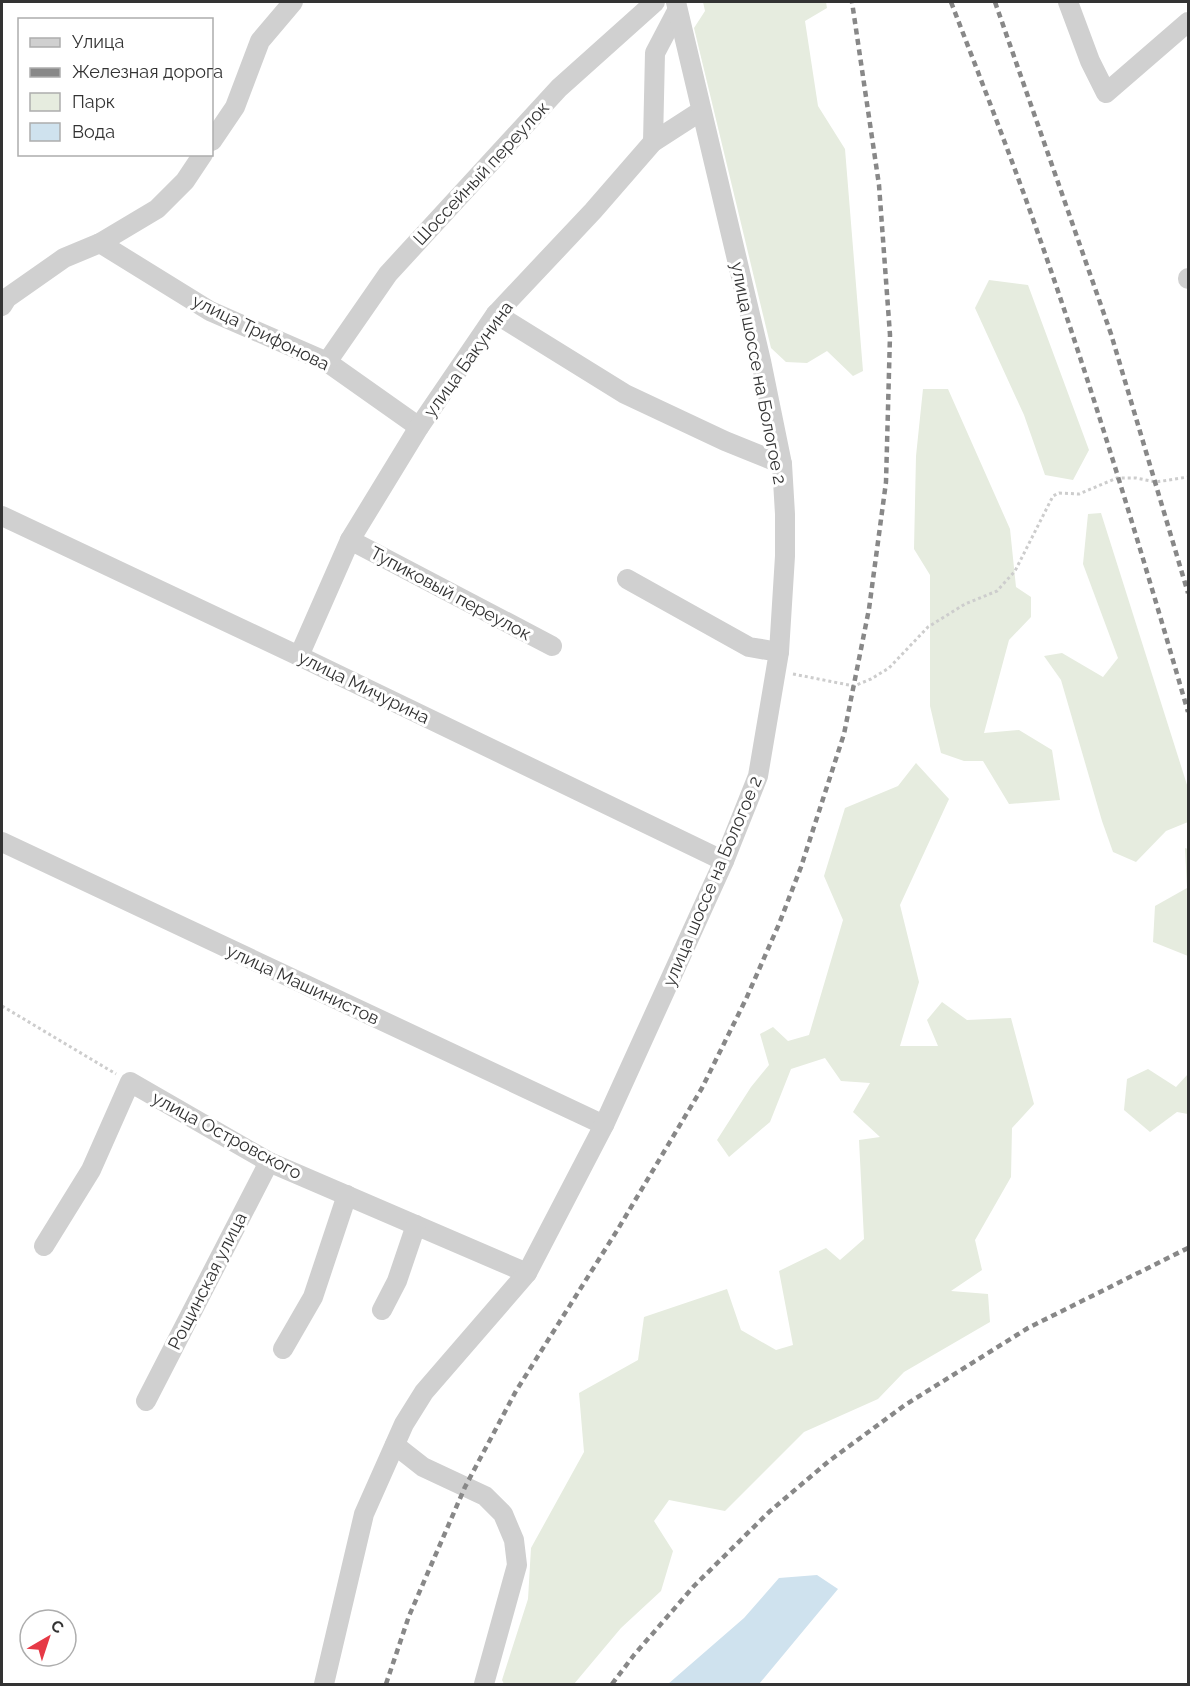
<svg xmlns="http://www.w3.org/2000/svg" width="1190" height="1686" viewBox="0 0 1190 1686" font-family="Raleway,sans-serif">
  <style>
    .green { fill: #e6ecdf }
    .water { fill: #cfe2ee }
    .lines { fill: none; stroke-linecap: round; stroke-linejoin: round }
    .path { stroke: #cdcdcd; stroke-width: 3; stroke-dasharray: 3 3; stroke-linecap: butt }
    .minor { stroke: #d0d0d0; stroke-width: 20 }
    .rail { stroke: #888; stroke-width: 4.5; stroke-dasharray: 6 4.5; stroke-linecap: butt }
    .labels { text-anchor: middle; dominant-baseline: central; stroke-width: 6; stroke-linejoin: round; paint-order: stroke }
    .street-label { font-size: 18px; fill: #333; stroke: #fff }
  </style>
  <rect width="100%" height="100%" fill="#fff"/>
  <g class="green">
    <path d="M 703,2 L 826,2 L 827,8 L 805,21 L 818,106 L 845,149 L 863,371 L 853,376 L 827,351 L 807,363 L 786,362 L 771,348 L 694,28 L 705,11 Z"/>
    <path d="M 989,280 L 1028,285 L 1089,450 L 1073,480 L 1045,475 L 1024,415 L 975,308 Z"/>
    <path d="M 923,389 L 948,389 L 1010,529 L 1016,587 L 1031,597 L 1031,617 L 1009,640 L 984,733 L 1019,730 L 1052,750 L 1060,800 L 1009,804 L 983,761 L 964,761 L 941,753 L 930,706 L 930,575 L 914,549 L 916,456 Z"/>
    <path d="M 1101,513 L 1188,788 L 1188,822 L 1166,831 L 1136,862 L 1113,852 L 1102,821 L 1061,680 L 1044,656 L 1062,653 L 1103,677 L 1118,658 L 1083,564 L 1088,514 Z"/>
    <path d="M 916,763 L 949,799 L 900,905 L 919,982 L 900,1046 L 938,1046 L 927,1020 L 942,1002 L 967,1020 L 1011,1018 L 1034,1104 L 1012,1128 L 1011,1177 L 975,1240 L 982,1270 L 951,1291 L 988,1294 L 990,1322 L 904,1372 L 878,1399 L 804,1432 L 725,1511 L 669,1500 L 654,1521 L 673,1551 L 661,1591 L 621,1628 L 574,1684 L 504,1684 L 502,1680 L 528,1599 L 531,1548 L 584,1452 L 579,1393 L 638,1360 L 644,1317 L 727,1289 L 741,1330 L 776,1350 L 793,1345 L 779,1271 L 826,1248 L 840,1260 L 864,1239 L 859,1140 L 880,1137 L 853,1112 L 870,1083 L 841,1081 L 825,1058 L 791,1069 L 770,1122 L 729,1157 L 717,1140 L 751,1087 L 769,1065 L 760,1034 L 773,1027 L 788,1041 L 809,1035 L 843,920 L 824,876 L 845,808 L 898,786 Z"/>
    <path d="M 1185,848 L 1188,849 L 1188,956 L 1153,942 L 1155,906 L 1187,888 Z"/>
    <path d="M 1148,1069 L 1176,1087 L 1188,1074 L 1188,1114 L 1177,1112 L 1150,1132 L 1124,1110 L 1127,1079 Z"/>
  </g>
  <path class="water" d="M 817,1575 L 838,1589 L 759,1684 L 668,1684 L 744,1618 L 779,1578 Z"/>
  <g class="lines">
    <g class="path">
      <path d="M 793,674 L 854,686 L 871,679 L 889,668 L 928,627 L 965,604 L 997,591 L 1015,571 L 1053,496 L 1059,493 L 1079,494 L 1117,478 L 1136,478 L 1156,482 L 1188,477"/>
      <path d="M 2,1006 L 116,1074"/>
    </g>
    <g class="minor">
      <path d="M 1068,2 L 1090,61 L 1106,93 L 1188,22"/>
      <path d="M 212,141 L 235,107 L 260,41 L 293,2"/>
      <path d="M 653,142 L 655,53 L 677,11"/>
      <path d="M 100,243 L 210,311 L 327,362 L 419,427"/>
      <path d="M 1188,279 L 1188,278"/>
      <path d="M 2,306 L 7,298 L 64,258 L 100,243 L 157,209 L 185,181 L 203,154"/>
      <path d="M 496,314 L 625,394 L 725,441 L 782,464"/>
      <path d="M 327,362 L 388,274 L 559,88 L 655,2"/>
      <path d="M 2,516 L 299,656 L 724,861"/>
      <path d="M 350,540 L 552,646"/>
      <path d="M 627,579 L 749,647 L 779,652"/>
      <path d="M 299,656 L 350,540 L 419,427 L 496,314 L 593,211 L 653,142 L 701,111"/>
      <path d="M 2,842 L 604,1125"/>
      <path d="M 44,1246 L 91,1170 L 130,1082 L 269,1162 L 527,1273"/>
      <path d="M 382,1310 L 397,1281 L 416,1225"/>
      <path d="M 283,1349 L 313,1297 L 347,1195"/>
      <path d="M 146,1401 L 269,1162"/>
      <path d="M 395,1445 L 423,1467 L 485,1496 L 503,1514 L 514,1540 L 517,1565 L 484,1684"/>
      <path d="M 324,1684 L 364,1514 L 404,1424 L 424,1392 L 527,1273 L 604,1125 L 724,861 L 758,776 L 779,652 L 785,556 L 785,514 L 782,464 L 761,361 L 676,2"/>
    </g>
    <g class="rail">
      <path d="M 951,2 C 976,67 1001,131 1025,197 C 1086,366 1138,539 1188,712"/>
      <path d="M 995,2 L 1111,334 L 1188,593"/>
      <path d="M 386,1684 L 409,1616 L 465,1487 L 516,1391 L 618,1229 L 702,1088 L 746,999 L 779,924 L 801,867 L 844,734 L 869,609 L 886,482 L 890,335 L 879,185 L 852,2"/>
      <path d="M 612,1684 L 634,1655 L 694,1586 L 769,1512 L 829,1461 L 905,1405 L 1028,1328 L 1188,1248"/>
    </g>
  </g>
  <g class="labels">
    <g class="street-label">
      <text transform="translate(481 173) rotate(-47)">Шоссейный переулок</text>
      <text transform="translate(261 332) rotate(26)">улица Трифонова</text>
      <text transform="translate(468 359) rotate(-54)">улица Бакунина</text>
      <text transform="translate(759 373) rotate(79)">улица шоссе на Бологое 2</text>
      <text transform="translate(451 593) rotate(28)">Тупиковый переулок</text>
      <text transform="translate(364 687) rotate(26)">улица Мичурина</text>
      <text transform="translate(712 881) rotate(-67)">улица шоссе на Бологое 2</text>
      <text transform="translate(303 984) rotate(25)">улица Машинистов</text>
      <text transform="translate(227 1135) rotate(28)">улица Островского</text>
      <text transform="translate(207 1281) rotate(-63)">Рощинская улица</text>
    </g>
  </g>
  <rect width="1190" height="1686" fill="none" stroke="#333333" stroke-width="6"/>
  <rect x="18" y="18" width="195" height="138" fill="#ffffff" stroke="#adadad" stroke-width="1.5"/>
  <rect x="30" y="38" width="30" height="9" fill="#d0d0d0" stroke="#adadad" stroke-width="1.5"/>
  <text x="72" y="48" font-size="18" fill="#333333">Улица</text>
  <rect x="30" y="68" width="30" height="9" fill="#888888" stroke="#adadad" stroke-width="1.5"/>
  <text x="72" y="78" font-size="18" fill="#333333">Железная дорога</text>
  <rect x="30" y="93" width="30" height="18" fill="#e6ecdf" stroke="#adadad" stroke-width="1.5"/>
  <text x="72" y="108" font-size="18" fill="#333333">Парк</text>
  <rect x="30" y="123" width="30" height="18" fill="#cfe2ee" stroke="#adadad" stroke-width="1.5"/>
  <text x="72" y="138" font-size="18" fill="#333333">Вода</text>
  <g transform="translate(48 1638) rotate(39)"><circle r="28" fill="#ffffff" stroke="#adadad" stroke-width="1.5"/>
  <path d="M0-4.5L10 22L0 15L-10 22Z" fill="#e63946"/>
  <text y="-9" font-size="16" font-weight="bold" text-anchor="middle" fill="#333333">С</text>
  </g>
</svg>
